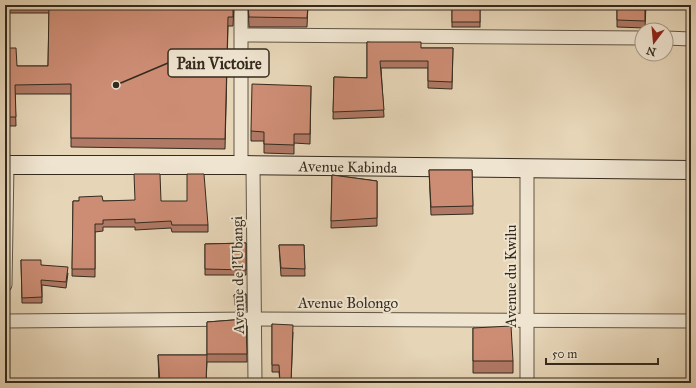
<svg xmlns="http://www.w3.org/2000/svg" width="696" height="388" viewBox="0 0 696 388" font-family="'IM FELL Great Primer',serif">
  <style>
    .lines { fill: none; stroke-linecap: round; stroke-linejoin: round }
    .street-casing { stroke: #605644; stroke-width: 15 }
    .secondary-casing { stroke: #342b1e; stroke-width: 20 }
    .street { stroke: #efe4d0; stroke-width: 13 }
    .secondary { stroke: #efe4d0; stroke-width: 18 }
    .wall { fill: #b07965; stroke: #342b1e }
    .building { fill: #cd8d75; stroke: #342b1e }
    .labels { text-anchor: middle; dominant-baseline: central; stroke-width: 4; stroke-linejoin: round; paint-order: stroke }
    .street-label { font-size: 15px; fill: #342b1e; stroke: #efe4d0 }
    .leader { fill: none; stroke: #342b1e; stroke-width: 1.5 }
    .callout-dot { fill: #342b1e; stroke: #efe4d0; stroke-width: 1.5 }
    .callout { fill: #efe4d0; stroke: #342b1e; stroke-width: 1.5 }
    .callout-label { font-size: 16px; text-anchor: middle; font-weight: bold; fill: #342b1e }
  </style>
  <rect width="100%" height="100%" fill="#e6d5b7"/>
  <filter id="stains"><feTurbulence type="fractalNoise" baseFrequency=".005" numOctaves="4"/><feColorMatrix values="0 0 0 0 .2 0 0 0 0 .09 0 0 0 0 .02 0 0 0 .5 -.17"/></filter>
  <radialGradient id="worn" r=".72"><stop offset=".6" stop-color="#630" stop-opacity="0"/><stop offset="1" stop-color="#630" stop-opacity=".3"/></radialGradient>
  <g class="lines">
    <g class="street-casing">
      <g id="street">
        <path d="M 242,35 L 642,38"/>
        <path d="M 666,38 L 691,39"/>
        <path d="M 241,165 L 241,5"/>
        <path d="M 253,166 L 255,383"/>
        <path d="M 527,169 L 527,383"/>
        <path d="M 5,285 L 7,165"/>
        <path d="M 5,321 L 255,319 L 691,321"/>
      </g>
    </g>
    <g class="secondary-casing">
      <path id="secondary" d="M 5,165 L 241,165 L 691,170"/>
    </g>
    <use href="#street" class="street"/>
    <use href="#secondary" class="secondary"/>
  </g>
  <g class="wall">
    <path d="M 5,5 L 234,5 L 233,26 L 228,26 L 225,149 L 71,147 L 71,94 L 15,94 L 16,126 L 5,126 L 5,48 L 17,66 L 48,66 L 49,13 L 5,13 Z"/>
    <path d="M 248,5 L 308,5 L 307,27 L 249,27 Z"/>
    <rect x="452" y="5" width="28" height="22"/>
    <path d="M 617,5 L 646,5 L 645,28 L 617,27 Z"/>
    <path d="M 367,42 L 421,48 L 453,48 L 452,89 L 428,88 L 428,68 L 381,68 L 384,117 L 333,119 L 334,77 L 367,78 Z"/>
    <path d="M 311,86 L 310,144 L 294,143 L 294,154 L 264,153 L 264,141 L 251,141 L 251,131 Z"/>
    <path d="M 429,170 L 472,170 L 473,214 L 431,215 Z"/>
    <path d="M 332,175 L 377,181 L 377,226 L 331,228 Z"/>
    <path d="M 73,201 L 161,201 L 208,225 L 208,232 L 172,232 L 171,228 L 135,230 L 135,227 L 103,227 L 103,231 L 95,232 L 95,277 L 72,276 Z"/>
    <path d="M 246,243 L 246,275 L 205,275 L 205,244 Z"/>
    <path d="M 279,245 L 304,245 L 305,276 L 281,276 Z"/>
    <path d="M 21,260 L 41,265 L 68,273 L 66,288 L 42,285 L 42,303 L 22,303 Z"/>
    <path d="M 246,294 L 246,311 L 236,311 L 234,295 Z"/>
    <path d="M 246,319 L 247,362 L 207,362 L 206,383 L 159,383 L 158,355 L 207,355 L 207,322 Z"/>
    <path d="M 272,324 L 293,332 L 291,383 L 280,383 L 279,372 L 272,372 Z"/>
    <path d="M 473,328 L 513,361 L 513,373 L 473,373 Z"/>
  </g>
  <g class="building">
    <path d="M 49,5 L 233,5 L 233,17 L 228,17 L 225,139 L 71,138 L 71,84 L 15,85 L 16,117 L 5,117 L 5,48 L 16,48 L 17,66 L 48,66 Z"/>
    <path d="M 248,5 L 308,5 L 307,18 L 249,17 Z"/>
    <rect x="452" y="5" width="28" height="17"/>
    <path d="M 617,5 L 645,5 L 645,21 L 617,20 Z"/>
    <path d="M 367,42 L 421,42 L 421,48 L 453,48 L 452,82 L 428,81 L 428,61 L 380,61 L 384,110 L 333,112 L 334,77 L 367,78 Z"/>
    <path d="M 252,84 L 311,86 L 310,134 L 294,134 L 294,145 L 264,144 L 264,132 L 251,131 Z"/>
    <path d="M 429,170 L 472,170 L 473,206 L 431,207 Z"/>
    <path d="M 134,174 L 160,174 L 161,201 L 187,201 L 187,174 L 204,174 L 208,225 L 172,225 L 171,221 L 135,223 L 135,219 L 103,220 L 103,224 L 95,224 L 95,269 L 72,269 L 73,201 L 79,201 L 79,197 L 102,196 L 103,201 L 135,200 Z"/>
    <path d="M 332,175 L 377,181 L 377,218 L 331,221 Z"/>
    <path d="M 246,243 L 246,270 L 205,269 L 205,244 Z"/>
    <path d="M 279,245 L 304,245 L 305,269 L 281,268 Z"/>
    <path d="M 21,260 L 41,260 L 41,265 L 68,267 L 66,282 L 41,280 L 42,297 L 22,298 Z"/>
    <path d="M 246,294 L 246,308 L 236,308 L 234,295 Z"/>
    <path d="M 246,319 L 247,354 L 207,354 L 207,322 Z"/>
    <path d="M 272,324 L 293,325 L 291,383 L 280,383 L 279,365 L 272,365 Z"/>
    <path d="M 511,326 L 513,361 L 473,361 L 473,328 Z"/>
    <path d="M 158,355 L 207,355 L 206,382 L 188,383 L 160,383 Z"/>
  </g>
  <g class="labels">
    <g class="street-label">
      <text transform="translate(348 167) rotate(1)">Avenue Kabinda</text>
      <text transform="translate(238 275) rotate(-91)">Avenue de l'Ubangi</text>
      <text transform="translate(511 276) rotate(-90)">Avenue du Kwilu</text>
      <text x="348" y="303">Avenue Bolongo</text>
    </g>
  </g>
  <path class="leader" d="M116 85L168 63"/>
  <circle class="callout-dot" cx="116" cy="85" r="4"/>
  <rect class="callout" x="168" y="49" width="101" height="28" rx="4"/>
  <g class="callout-label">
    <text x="219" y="69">Pain Victoire</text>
  </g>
  <rect width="696" height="388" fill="none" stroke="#e6d5b7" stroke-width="20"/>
  <rect x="6" y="6" width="684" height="376" fill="none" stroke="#342b1e" stroke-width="2"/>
  <rect x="10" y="10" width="676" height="368" fill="none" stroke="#342b1e"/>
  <g transform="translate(654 42) rotate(196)"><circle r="19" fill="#efe4d0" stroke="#a49a89"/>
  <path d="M0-3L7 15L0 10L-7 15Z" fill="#8f2418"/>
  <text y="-6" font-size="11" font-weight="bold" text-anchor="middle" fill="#342b1e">N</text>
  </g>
  <path d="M546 358v6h112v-6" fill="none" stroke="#342b1e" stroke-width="2"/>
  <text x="552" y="358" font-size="12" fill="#342b1e" stroke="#efe4d0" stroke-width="3" paint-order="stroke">50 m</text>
  <rect width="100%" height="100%" filter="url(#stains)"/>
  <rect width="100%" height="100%" fill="url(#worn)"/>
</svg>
